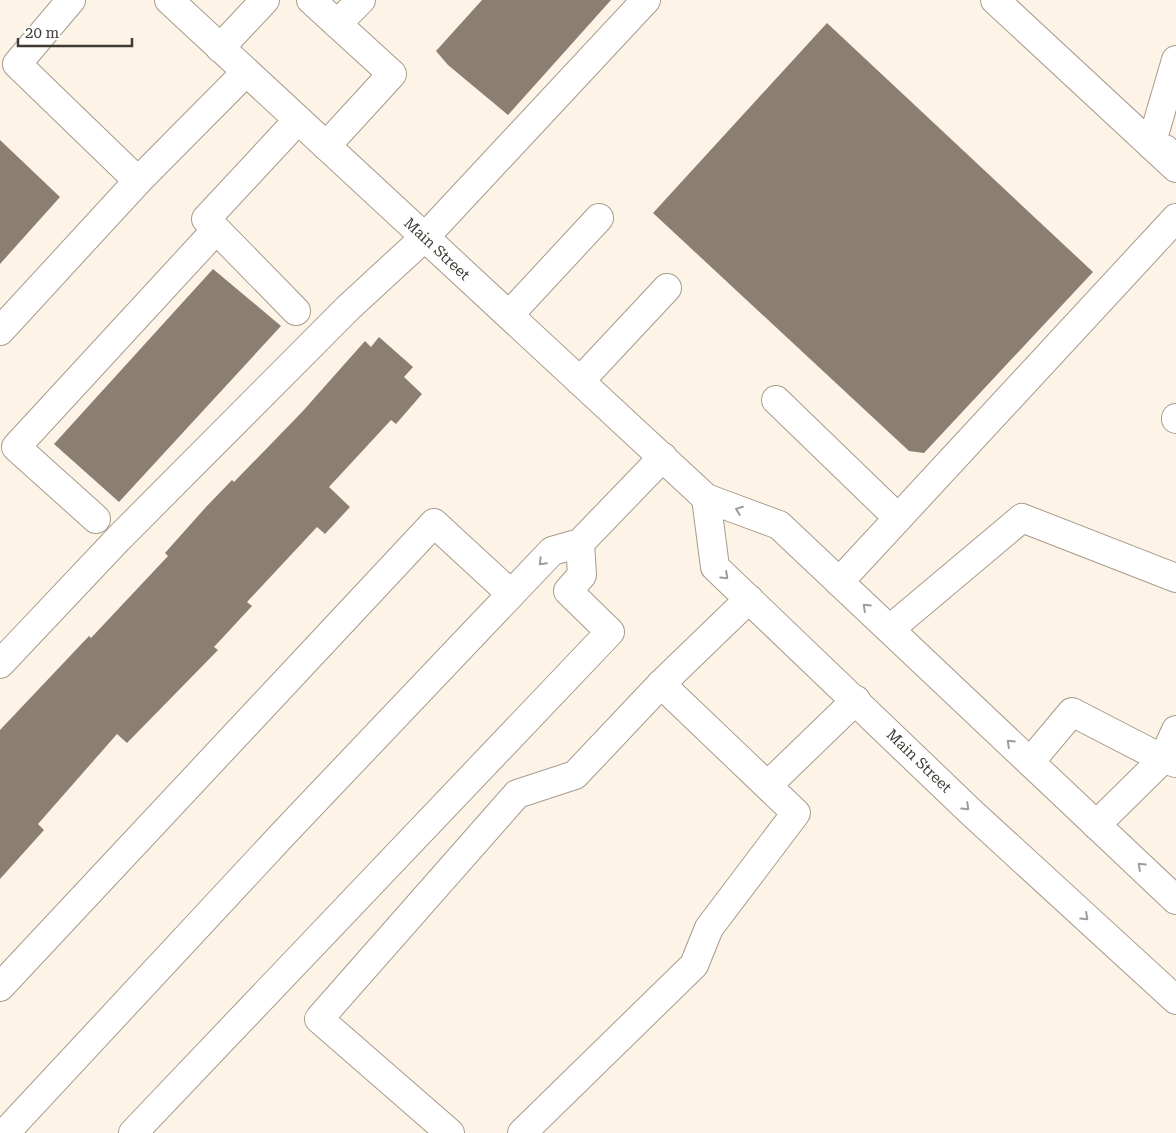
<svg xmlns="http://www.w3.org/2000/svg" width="1176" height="1133" viewBox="0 0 1176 1133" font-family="'Roboto Serif',serif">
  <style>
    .building { fill: #8b7f71 }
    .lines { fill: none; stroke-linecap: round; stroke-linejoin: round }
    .minor-casing { stroke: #a79b8d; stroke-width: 30 }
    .major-casing { stroke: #a79b8d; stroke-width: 30 }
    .minor { stroke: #fff; stroke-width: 28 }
    .major { stroke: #fff; stroke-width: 28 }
    .oneway { stroke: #9f9c9a }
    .labels { text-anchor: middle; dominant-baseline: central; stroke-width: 5; stroke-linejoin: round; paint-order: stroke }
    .street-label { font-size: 15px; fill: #3f3a34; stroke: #fff }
  </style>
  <rect width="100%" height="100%" fill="#fef3e7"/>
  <g class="building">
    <path d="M 482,0 L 611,0 L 508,115 L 448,65 L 436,51 Z"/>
    <path d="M 827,23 L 1093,272 L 924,453 L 909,451 L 653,213 Z"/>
    <path d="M 0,140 L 60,197 L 0,264 Z"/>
    <path d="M 213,269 L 281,326 L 119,502 L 54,444 Z"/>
    <path d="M 379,337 L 413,367 L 404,377 L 422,394 L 396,424 L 391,420 L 329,487 L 350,507 L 325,534 L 317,527 L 247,602 L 252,606 L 214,647 L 218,650 L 127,743 L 117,734 L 38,824 L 44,830 L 0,879 L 0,730 L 89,636 L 91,638 L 168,556 L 165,553 L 206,507 L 232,480 L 234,482 L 302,412 L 365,341 L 371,347 Z"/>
  </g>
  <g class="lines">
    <g class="minor-casing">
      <g id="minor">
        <path d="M 71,0 L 17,64 L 138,181 L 246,72"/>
        <path d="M 311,0 L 392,74 L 326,146"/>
        <path d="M 995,0 L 1176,168"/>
        <path d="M 337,24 L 361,0"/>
        <path d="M 220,48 L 265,0"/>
        <path d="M 1165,149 L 1151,145 L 1176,60"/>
        <path d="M 296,311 L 206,219 L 298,120"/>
        <path d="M 509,315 L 599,218"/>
        <path d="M 0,331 L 138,181"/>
        <path d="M 580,381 L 667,288"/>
        <path d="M 776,400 L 898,518"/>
        <path d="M 1176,418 L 1176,419"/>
        <path d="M 96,519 L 16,447 L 216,230"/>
        <path d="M 839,582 L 1176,218"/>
        <path d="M 890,629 L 1022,518 L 1176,578"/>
        <path d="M 0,664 L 119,538 L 349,307 L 425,237 L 646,0"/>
        <path d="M 1176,730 L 1163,759 L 1176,763"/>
        <path d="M 1030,762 L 1072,712 L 1163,759 L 1096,825"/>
        <path d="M 768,785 L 856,700"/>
        <path d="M 0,987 L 434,523 L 511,594"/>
        <path d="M 5,1133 L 285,832 L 552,551 L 580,543 L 663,457"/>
        <path d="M 133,1133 L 610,632 L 568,591 L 582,575 L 580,543"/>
        <path d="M 450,1133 L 319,1019 L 517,794 L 575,775 L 661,684 L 749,599"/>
        <path d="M 522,1133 L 694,965 L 709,928 L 796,813 L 661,684"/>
      </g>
    </g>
    <g class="major-casing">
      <g id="major">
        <path d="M 169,0 L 706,498 L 779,525 L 1176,900"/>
        <path d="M 706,498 L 715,567 L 972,813 L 1176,1000"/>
      </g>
    </g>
    <use href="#minor" class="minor"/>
    <use href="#major" class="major"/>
  </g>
  <defs><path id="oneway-chevron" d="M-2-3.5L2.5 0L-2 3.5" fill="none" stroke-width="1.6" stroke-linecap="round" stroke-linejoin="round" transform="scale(1.25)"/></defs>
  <g class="oneway">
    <use href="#oneway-chevron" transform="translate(739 510) rotate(-159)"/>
    <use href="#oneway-chevron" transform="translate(542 562) rotate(134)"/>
    <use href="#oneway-chevron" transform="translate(725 576) rotate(43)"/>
    <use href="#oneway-chevron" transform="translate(866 607) rotate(-137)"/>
    <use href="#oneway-chevron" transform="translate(1010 743) rotate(-137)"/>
    <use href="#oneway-chevron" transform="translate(966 807) rotate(44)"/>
    <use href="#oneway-chevron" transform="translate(1141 866) rotate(-137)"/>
    <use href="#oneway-chevron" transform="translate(1085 917) rotate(43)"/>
  </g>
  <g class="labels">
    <g class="street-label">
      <text transform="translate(437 249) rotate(43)">Main Street</text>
      <text transform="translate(919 761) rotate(44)">Main Street</text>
    </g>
  </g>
  <path d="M18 38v8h114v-8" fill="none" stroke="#3f3a34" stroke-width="2.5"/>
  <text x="25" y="38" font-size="15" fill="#3f3a34" stroke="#ffffff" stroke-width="4" paint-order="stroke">20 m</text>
</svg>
